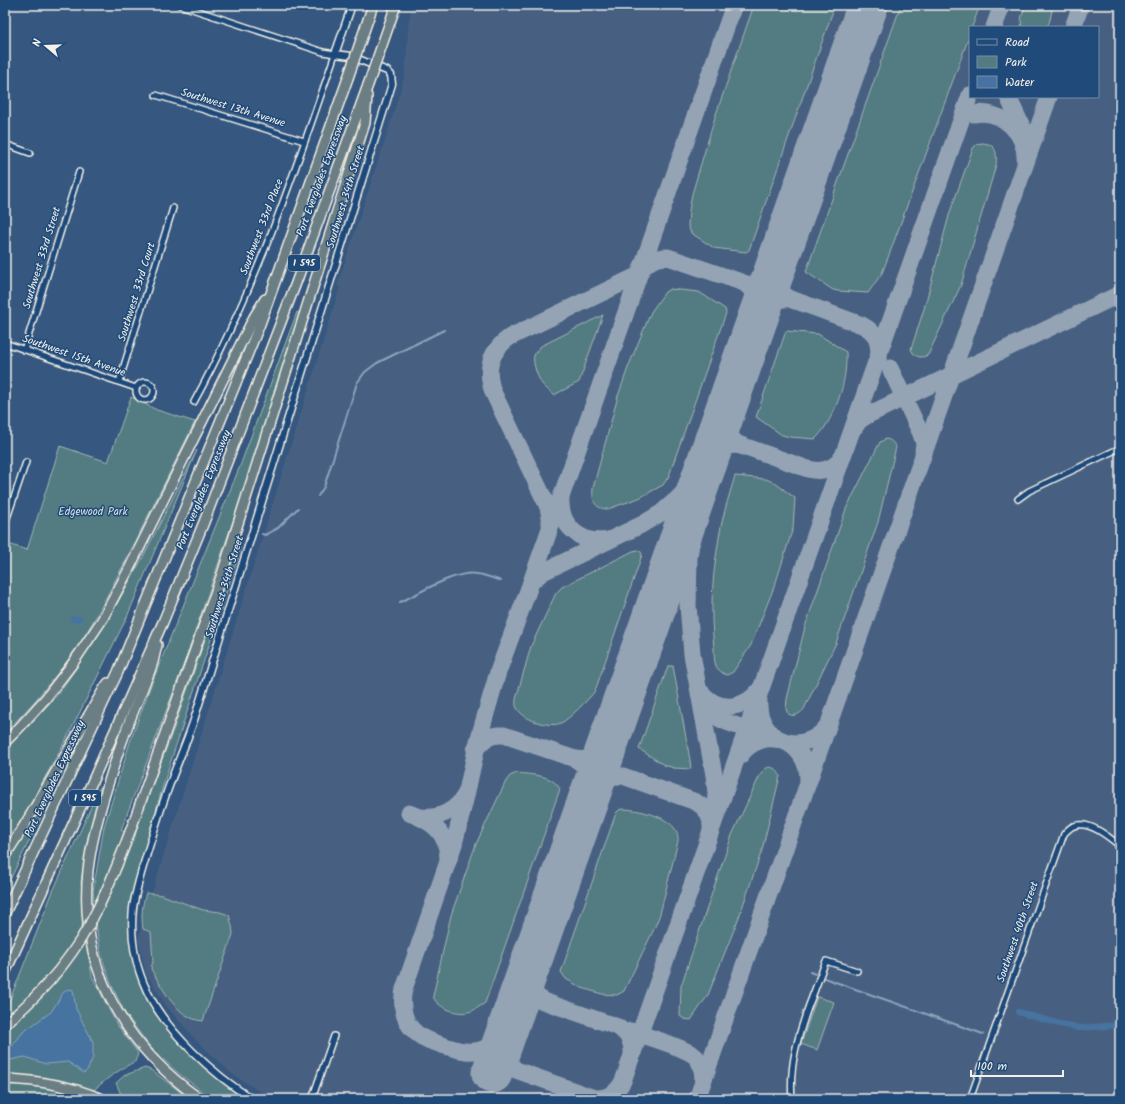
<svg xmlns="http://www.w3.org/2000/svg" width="1125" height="1104" viewBox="0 0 1125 1104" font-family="Kalam,sans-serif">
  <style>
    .built { fill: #466082; fill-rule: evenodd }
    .green { fill: #527b82; stroke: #a3b6b5 }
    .water { fill: #4673a1; stroke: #8ca5bd }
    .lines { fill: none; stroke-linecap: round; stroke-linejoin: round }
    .stream { stroke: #8ca5bd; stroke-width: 2 }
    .canal { stroke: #4673a1; stroke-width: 6 }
    .taxiway { stroke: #95a4b4; stroke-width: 17 }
    .runway { stroke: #95a4b4; stroke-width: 41 }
    .minor-casing { stroke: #f4f1e8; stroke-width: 8 }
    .tertiary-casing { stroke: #f4f1e8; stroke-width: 9 }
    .motorway-casing { stroke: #f4f1e8; stroke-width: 12 }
    .minor { stroke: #1f4a7a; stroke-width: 5 }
    .tertiary { stroke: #1f4a7a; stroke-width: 6 }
    .motorway { stroke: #6b7e84; stroke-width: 9 }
    .motorway-bridge-casing { stroke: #f4f1e8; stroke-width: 12; stroke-linecap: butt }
    .motorway-bridge { stroke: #6b7e84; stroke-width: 9 }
    .labels { text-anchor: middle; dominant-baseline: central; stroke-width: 3; stroke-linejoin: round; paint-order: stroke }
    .shield { fill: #1f4a7a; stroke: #b4bfc7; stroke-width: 1 }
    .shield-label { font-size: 10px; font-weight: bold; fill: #f4f1e8 }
    .street-label { font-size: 11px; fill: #f4f1e8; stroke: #1f4a7a }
    .park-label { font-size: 11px; fill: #dcdfd9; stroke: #1f4a7a }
  </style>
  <rect width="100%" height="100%" fill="#36577f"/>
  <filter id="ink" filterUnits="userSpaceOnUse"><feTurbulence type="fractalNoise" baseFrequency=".025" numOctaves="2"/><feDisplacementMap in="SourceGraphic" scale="8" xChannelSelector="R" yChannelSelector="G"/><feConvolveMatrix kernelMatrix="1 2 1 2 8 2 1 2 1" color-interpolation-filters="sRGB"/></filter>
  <g filter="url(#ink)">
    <path class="built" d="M 413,5 L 1120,5 L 1120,1099 L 272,1099 L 232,1074 L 197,1041 L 167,1007 L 146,974 L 138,938 L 340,287 L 337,286 L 388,131 L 405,75 L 409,18 ZM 970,27 L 1098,27 L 1098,97 L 970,97 Z"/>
    <g class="green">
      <path d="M 754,5 L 835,5 L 749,250 L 746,252 L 729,250 L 714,248 L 691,233 L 688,226 L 689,211 L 692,194 L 715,117 Z"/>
      <path d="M 901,5 L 980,5 L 972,27 L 970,27 L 970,34 L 889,255 L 882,273 L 868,293 L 838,291 L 833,290 L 806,272 Z"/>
      <path d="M 1027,5 L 1053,5 L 1050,20 L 1047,27 L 1022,27 C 1020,18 1022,13 1027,5 Z"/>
      <path d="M 982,143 C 997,144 997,153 996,165 L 961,285 L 928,355 C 920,359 914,357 911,349 L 924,309 L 950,212 L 973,148 L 977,144 Z"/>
      <path d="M 670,289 L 699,292 L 725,309 L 726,313 L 674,461 L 669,476 L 663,485 L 639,498 L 608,509 C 594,509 592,500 593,488 L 618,396 L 629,365 L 651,312 L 665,292 Z"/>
      <path d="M 297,312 L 300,313 L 246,483 L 185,661 L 121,830 L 135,837 L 138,823 L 174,728 L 237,548 L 240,547 L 239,554 L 165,779 L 130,900 L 129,930 L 135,967 L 155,1012 L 179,1042 L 203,1067 L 245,1099 L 212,1099 L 177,1072 L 150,1047 L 125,1013 L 111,984 L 101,955 L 97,931 L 93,891 L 104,827 L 130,742 L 151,685 L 240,466 Z"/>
      <path d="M 603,315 L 579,382 L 554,395 C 550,391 545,388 542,384 C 538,378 532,363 534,356 C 535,352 538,349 541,346 Z"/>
      <path d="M 786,331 L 818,334 L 846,352 C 847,379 839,405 825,427 C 822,431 819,436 815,439 L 790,437 L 782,435 L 756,417 Z"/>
      <path d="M 131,397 L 157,410 L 195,422 L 126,560 L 98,613 L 84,637 L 62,668 L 34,702 L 5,733 L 5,543 L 27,550 L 60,446 L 108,462 Z"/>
      <path d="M 886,439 C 891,440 893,442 896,447 L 878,522 L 836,643 L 804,709 C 799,716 788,719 786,709 C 786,706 787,702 787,699 L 805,627 L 846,509 L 880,442 Z"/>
      <path d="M 197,450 L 127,617 L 70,732 L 20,823 L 5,841 L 5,748 L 25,730 L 59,693 L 102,630 L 142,559 Z"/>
      <path d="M 735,476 L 766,479 L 775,483 L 795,498 L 793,528 L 776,582 L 751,645 L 733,672 L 727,675 C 723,674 718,670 716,666 C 714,661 714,653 714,647 C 710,613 712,578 718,544 C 721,521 728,499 735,476 Z"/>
      <path d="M 638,550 L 641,552 L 642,555 L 595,691 C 589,699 568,720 561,723 C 549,728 523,720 517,708 C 515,705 516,702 516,699 L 531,646 L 556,593 L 562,587 L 633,551 Z"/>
      <path d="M 668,666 L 673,666 L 690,760 L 691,769 L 674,768 L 664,765 L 639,749 Z"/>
      <path d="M 769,767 C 776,768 778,771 780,776 L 762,850 L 739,917 L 708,995 L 691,1020 L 684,1019 L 680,1016 L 681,986 L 708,905 L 732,835 L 761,773 L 765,769 Z"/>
      <path d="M 517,773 C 531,775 552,774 560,789 L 485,1003 C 480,1006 474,1011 468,1012 C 457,1015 436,1007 433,996 L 451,915 L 476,844 L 506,781 L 510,776 Z"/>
      <path d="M 100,787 L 102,787 L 88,837 L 81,882 L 87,945 L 92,976 L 116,1023 L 138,1053 L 136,1061 C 118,1070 100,1083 86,1098 L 68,1096 L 67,1099 L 14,1099 L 5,1096 L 5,1010 L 7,1007 L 53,891 Z"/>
      <path d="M 42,808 L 44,809 L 41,817 L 5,890 L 5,861 L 28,831 Z"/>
      <path d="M 622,809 C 637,809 667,816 675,829 C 678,833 678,837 678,841 L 660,914 L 654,929 L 624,991 L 617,995 L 602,994 L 582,988 L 566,979 L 561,972 L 616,813 L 619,810 Z"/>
      <path d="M 146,893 L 162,895 L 203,910 L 220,912 L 229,915 L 232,926 L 233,934 L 203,1021 C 177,1019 163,989 151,969 L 153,961 L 151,932 L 143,929 C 141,916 142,905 146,893 Z"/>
      <path d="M 817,997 L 834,1002 L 817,1050 L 801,1044 Z"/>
      <path d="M 145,1068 L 151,1070 L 190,1099 L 123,1099 L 116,1083 L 125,1075 Z"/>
    </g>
    <path class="water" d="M 68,989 L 73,990 L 76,1009 L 93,1042 L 93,1057 L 88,1069 L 84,1073 L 68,1062 L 46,1064 L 25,1057 L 5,1061 L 5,1049 L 13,1045 L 23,1032 L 51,1012 L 63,993 Z"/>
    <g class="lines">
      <g class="stream">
        <path d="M 318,496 L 324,487 L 357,383 L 365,372 L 377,363 L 444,330"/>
        <path d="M 262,534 L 265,535 L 278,528 L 298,508"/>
        <path d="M 400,602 C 420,593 456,570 477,574 C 485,575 493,578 501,581"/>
        <path d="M 810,972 L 815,974"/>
        <path d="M 824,978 L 983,1034"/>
      </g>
      <g class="canal">
        <path d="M 73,619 L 79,619"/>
        <path d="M 1018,1012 L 1060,1024 L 1080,1028 L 1120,1025"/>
      </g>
      <g class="taxiway">
        <path d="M 994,27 L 1002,5"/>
        <path d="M 1073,27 L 1081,5"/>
        <path d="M 1008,97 L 1026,135"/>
        <path d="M 974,114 C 1003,109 1027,134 1025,162"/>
        <path d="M 775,269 C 776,284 779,295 795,301"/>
        <path d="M 641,270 C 649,261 655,257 668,257 L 744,283 C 755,290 758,301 760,312"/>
        <path d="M 760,312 C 768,302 778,298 791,299 L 862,325 C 876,332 879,341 879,356"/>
        <path d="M 890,368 L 921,434 L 924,443 L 923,452"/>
        <path d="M 724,414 C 725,427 727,436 738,444 L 808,469 C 823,473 835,469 843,456"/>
        <path d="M 855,427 L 859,421 L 868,415 L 1120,294"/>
        <path d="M 710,456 C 720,447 731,442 744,447"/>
        <path d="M 700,483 L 689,557 L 688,605 L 692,654 L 714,775 L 716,793 L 715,808"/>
        <path d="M 561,498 C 559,526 581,545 608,540"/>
        <path d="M 550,524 L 550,517 L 548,507 L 493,392 C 485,369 490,351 510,337 L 639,275"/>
        <path d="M 531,582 L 543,572 L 641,525 L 661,513 L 678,498 L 689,487 L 708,459"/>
        <path d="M 701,692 C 719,714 746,709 761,688"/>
        <path d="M 701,700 C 711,721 736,725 757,732"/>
        <path d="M 759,700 C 756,741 804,759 828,725"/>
        <path d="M 475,750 C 483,739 490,734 504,735 L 575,759 C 592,769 592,781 588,799"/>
        <path d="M 739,757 C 763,723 809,740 808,781"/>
        <path d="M 575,759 C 594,762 600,754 610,740"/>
        <path d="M 587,803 C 596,785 601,775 623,776 L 696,802 C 706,808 712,816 711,828"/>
        <path d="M 409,813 C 432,821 448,833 448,859"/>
        <path d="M 420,817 C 439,819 457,811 466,793"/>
        <path d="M 530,966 C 528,981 529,991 543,1001 L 618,1027 C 629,1035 633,1043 632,1056"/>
        <path d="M 512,1017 C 506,1029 501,1039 490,1046 C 474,1055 461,1051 445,1046 C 437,1043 429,1041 422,1037 C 404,1027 400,1007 404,989 L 454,844 L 465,800 L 478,741 L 498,672 L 529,588 L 734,5"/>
        <path d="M 509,1029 C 503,1047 501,1057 516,1070 L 597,1099"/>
        <path d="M 631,1031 C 645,1036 687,1048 696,1057 C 702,1064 703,1073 703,1081"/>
        <path d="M 594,1098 C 608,1098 617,1093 623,1081 L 970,95"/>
        <path d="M 697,1099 L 1049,97"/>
      </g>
      <path class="runway" d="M 492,1073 L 868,5"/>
      <g class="minor-casing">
        <g id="minor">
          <path d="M 180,5 L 323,52 L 335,54 C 295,172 254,292 194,402"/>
          <path d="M 156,95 L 304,141"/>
          <path d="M 5,144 L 30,153"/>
          <path d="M 5,343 L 136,388"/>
          <path d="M 24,350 L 79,172"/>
          <circle cx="145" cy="391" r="9"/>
          <path d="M 119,382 L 173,208"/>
          <path d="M 1018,499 L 1029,491 L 1120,448"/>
          <path d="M 5,524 L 26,462"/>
          <path d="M 312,1099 L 334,1036"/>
          <path d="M 792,1099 C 789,1065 798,1036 809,1005 C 815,990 820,975 826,961 L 857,971"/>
          <path d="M 970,1099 L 1064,834 C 1067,831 1070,827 1074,826 C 1089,820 1109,837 1120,846"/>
        </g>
      </g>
      <g class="tertiary-casing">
        <path id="tertiary" d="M 252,1099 C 214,1075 166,1032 147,991 C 135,966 130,936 133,908 C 136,887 143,867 149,847 C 155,827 161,808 168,789 C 176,766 186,744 194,720 L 392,84 L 391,75 L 387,71 L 351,56 L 335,54 L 352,5"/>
      </g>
      <g class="motorway-casing">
        <g id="motorway">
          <path d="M 157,645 C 155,652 154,661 151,668 C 149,675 145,681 143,688 C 135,707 127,727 120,747 C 107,787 93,828 88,870 C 78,966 122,1044 200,1099"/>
          <path d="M 5,742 L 18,729 L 46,698 L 73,663 L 102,620 L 130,567 L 254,317 L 265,299"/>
          <path d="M 131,829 L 222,574 L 365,123 L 367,96"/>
          <path d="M 5,856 L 24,826 L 105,687 L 108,683"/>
          <path d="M 5,913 L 118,672 L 260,324 L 348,78"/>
          <path d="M 5,973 L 89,789 L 163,622 L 204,522 L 296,283 L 368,85"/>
          <path d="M 5,1079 C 38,1080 71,1086 102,1099"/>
        </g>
      </g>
      <use href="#minor" class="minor"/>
      <use href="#tertiary" class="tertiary"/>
      <use href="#motorway" class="motorway"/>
      <g class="motorway-bridge-casing">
        <g id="motorway-bridge">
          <path d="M 348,78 L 373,5"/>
          <path d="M 368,85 L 396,5"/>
          <path d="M 5,1024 C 44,992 76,954 98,908 C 111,882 121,856 131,829"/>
        </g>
      </g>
      <use href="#motorway-bridge" class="motorway-bridge"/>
    </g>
  </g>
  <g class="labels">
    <g class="shield">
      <rect x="288" y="255" width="32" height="16" rx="3"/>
      <rect x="69" y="790" width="32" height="16" rx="3"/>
    </g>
    <g class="shield-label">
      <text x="304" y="263">I 595</text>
      <text x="85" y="798">I 595</text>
    </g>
    <g class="street-label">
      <text transform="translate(233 108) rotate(17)">Southwest 13th Avenue</text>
      <text transform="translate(322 176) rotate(-70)">Port Everglades Expressway</text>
      <text transform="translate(346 197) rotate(-73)">Southwest 34th Street</text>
      <text transform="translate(262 227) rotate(-69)">Southwest 33rd Place</text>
      <text transform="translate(42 258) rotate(-73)">Southwest 33rd Street</text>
      <text transform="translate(137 292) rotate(-73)">Southwest 33rd Court</text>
      <text transform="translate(74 356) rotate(19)">Southwest 15th Avenue</text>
      <text transform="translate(204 490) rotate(-68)">Port Everglades Expressway</text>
      <text transform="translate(225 587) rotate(-73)">Southwest 34th Street</text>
      <text transform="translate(55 779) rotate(-65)">Port Everglades Expressway</text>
      <text transform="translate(1018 932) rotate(-71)">Southwest 40th Street</text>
    </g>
    <g class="park-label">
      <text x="93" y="512">Edgewood Park</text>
    </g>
  </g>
  <rect width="1125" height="1104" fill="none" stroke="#1f4a7a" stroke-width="20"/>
  <rect x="10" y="10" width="1105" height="1084" fill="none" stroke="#f4f1e8" stroke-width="1.5" filter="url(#ink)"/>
  <rect x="969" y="26" width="130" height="72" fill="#1f4a7a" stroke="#748da6"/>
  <rect x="977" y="39" width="20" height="6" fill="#1f4a7a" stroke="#748da6"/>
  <text x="1005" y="46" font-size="12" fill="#f4f1e8">Road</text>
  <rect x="977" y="56" width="20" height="12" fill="#527b82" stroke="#748da6"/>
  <text x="1005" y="66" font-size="12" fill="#f4f1e8">Park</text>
  <rect x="977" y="76" width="20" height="12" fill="#4673a1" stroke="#748da6"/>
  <text x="1005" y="86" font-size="12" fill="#f4f1e8">Water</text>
  <g transform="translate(46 46) rotate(289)" stroke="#1f4a7a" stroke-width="3" paint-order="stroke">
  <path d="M0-3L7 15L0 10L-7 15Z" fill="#f4f1e8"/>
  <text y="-6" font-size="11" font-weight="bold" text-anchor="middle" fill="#f4f1e8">N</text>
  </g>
  <path d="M971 1070v6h92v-6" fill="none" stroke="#f4f1e8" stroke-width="2"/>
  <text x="977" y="1070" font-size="12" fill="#f4f1e8" stroke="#1f4a7a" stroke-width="3" paint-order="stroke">100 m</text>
</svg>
